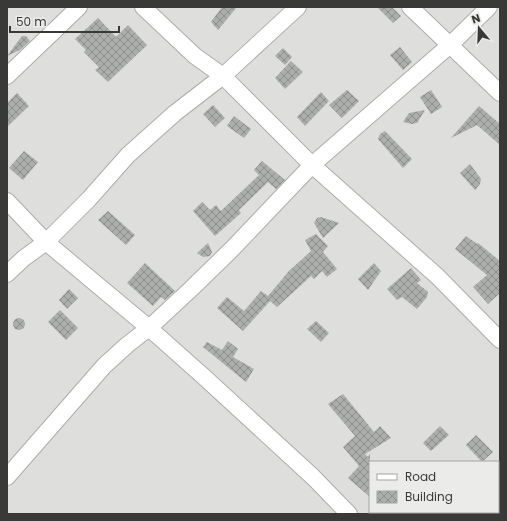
<svg xmlns="http://www.w3.org/2000/svg" width="507" height="521" viewBox="0 0 507 521" font-family="Poppins,sans-serif">
  <style>
    .building { fill: url(#building-cross-hatch) }
    .lines { fill: none; stroke-linecap: round; stroke-linejoin: round }
    .minor-casing { stroke: #acadaa; stroke-width: 18 }
    .minor { stroke: #fff; stroke-width: 16 }
  </style>
  <defs>
    <pattern id="building-cross-hatch" width="8" height="8" patternUnits="userSpaceOnUse"><rect width="8" height="8" fill="#abaeab"/><path d="M0 0l8 8M0 8l8-8" fill="none" stroke="#8c8f8c"/></pattern>
  </defs>
  <rect width="100%" height="100%" fill="#dedfdc"/>
  <g class="building">
    <path d="M 222,7 L 237,7 L 218,30 L 211,22 Z"/>
    <path d="M 377,7 L 392,7 L 401,16 L 393,23 Z"/>
    <path d="M 98,18 L 116,37 L 128,25 L 147,45 L 108,82 L 95,70 L 99,67 L 84,52 L 86,50 L 75,39 Z"/>
    <path d="M 22,36 L 26,36 L 30,41 L 20,50 L 7,56 Z"/>
    <path d="M 400,47 L 412,62 L 403,70 L 390,55 Z"/>
    <path d="M 283,48 L 292,57 L 285,65 L 275,56 Z"/>
    <path d="M 291,61 L 303,72 L 285,89 L 275,78 Z"/>
    <path d="M 347,90 L 359,101 L 342,118 L 329,105 Z"/>
    <path d="M 431,90 L 442,107 L 431,114 L 420,97 Z"/>
    <path d="M 321,92 L 329,101 L 305,126 L 297,117 Z"/>
    <path d="M 17,93 L 29,106 L 7,127 L 7,103 Z"/>
    <path d="M 213,105 L 225,118 L 215,127 L 203,114 Z"/>
    <path d="M 479,106 L 500,124 L 500,145 L 477,125 L 451,138 Z"/>
    <path d="M 425,110 L 417,123 L 412,124 L 403,122 L 409,113 Z"/>
    <path d="M 234,116 L 251,129 L 244,138 L 227,126 Z"/>
    <path d="M 385,131 L 412,159 L 403,168 L 378,139 L 380,134 Z"/>
    <path d="M 24,151 L 38,162 L 23,180 L 9,168 Z"/>
    <path d="M 262,161 L 285,180 L 276,189 L 268,182 L 239,210 L 241,213 L 215,236 L 193,211 L 202,202 L 210,210 L 216,205 L 221,211 L 259,175 L 254,170 Z"/>
    <path d="M 470,164 L 481,179 L 480,184 L 475,190 L 460,173 Z"/>
    <path d="M 108,211 L 135,235 L 126,245 L 98,220 Z"/>
    <path d="M 321,217 L 339,223 L 323,238 L 314,223 L 317,218 Z"/>
    <path d="M 316,234 L 328,246 L 323,252 L 337,269 L 327,277 L 322,271 L 314,279 L 311,276 L 277,307 L 270,301 L 243,331 L 217,308 L 227,297 L 244,311 L 261,291 L 268,296 L 289,271 L 311,251 L 305,240 Z"/>
    <path d="M 466,236 L 477,244 L 478,243 L 500,261 L 500,293 L 488,304 L 473,287 L 487,275 L 455,249 Z"/>
    <path d="M 208,243 L 212,252 L 210,256 L 203,257 L 197,253 Z"/>
    <path d="M 145,263 L 175,291 L 165,300 L 161,297 L 153,306 L 127,283 Z"/>
    <path d="M 374,263 L 381,271 L 368,290 L 358,279 Z"/>
    <path d="M 411,268 L 421,280 L 417,283 L 428,292 L 427,297 L 417,309 L 402,297 L 397,300 L 387,289 Z"/>
    <path d="M 69,289 L 78,298 L 67,309 L 59,300 Z"/>
    <path d="M 60,310 L 78,328 L 66,340 L 48,322 Z"/>
    <circle cx="19" cy="324" r="6"/>
    <path d="M 316,321 L 329,333 L 321,342 L 307,329 Z"/>
    <path d="M 228,341 L 238,349 L 233,357 L 254,369 L 246,382 L 203,347 L 207,342 L 222,350 Z"/>
    <path d="M 343,394 L 374,432 L 380,426 L 391,438 L 365,454 L 368,457 L 370,454 L 370,497 L 348,478 L 359,466 L 343,447 L 355,436 L 328,404 Z"/>
    <path d="M 440,426 L 449,435 L 431,451 L 423,443 Z"/>
    <path d="M 476,435 L 493,452 L 482,462 L 466,445 Z"/>
  </g>
  <g class="lines">
    <g class="minor-casing">
      <g id="minor">
        <path d="M 410,7 L 500,93"/>
        <path d="M 489,7 L 450,45 L 312,165 L 437,276 L 500,340"/>
        <path d="M 7,76 L 79,7"/>
        <path d="M 7,201 L 46,242 L 149,328 L 203,376 L 313,477 L 349,514"/>
        <path d="M 7,274 L 24,258 L 46,242 L 89,199 L 128,155 L 175,113 L 223,76 L 298,7"/>
        <path d="M 7,477 L 104,366 L 127,345 L 149,328 L 191,289 L 232,249 L 312,165 L 223,76 L 195,56 L 143,7"/>
      </g>
    </g>
    <use href="#minor" class="minor"/>
  </g>
  <rect width="507" height="521" fill="none" stroke="#393a38" stroke-width="16"/>
  <rect x="369" y="461" width="130" height="52" fill="#ebece9" stroke="#a4a5a2"/>
  <rect x="377" y="474" width="20" height="6" fill="#ffffff" stroke="#a4a5a2"/>
  <text x="405" y="481" font-size="12" fill="#393a38">Road</text>
  <rect x="377" y="491" width="20" height="12" fill="url(#building-cross-hatch)" stroke="#a4a5a2"/>
  <text x="405" y="501" font-size="12" fill="#393a38">Building</text>
  <g transform="translate(479 28) rotate(341)" stroke="#ebece9" stroke-width="3" paint-order="stroke">
  <path d="M0-3L7 15L0 10L-7 15Z" fill="#393a38"/>
  <text y="-6" font-size="11" font-weight="bold" text-anchor="middle" fill="#393a38">N</text>
  </g>
  <path d="M10 26v6h109v-6" fill="none" stroke="#393a38" stroke-width="2"/>
  <text x="16" y="26" font-size="12" fill="#393a38" stroke="#ebece9" stroke-width="3" paint-order="stroke">50 m</text>
</svg>
